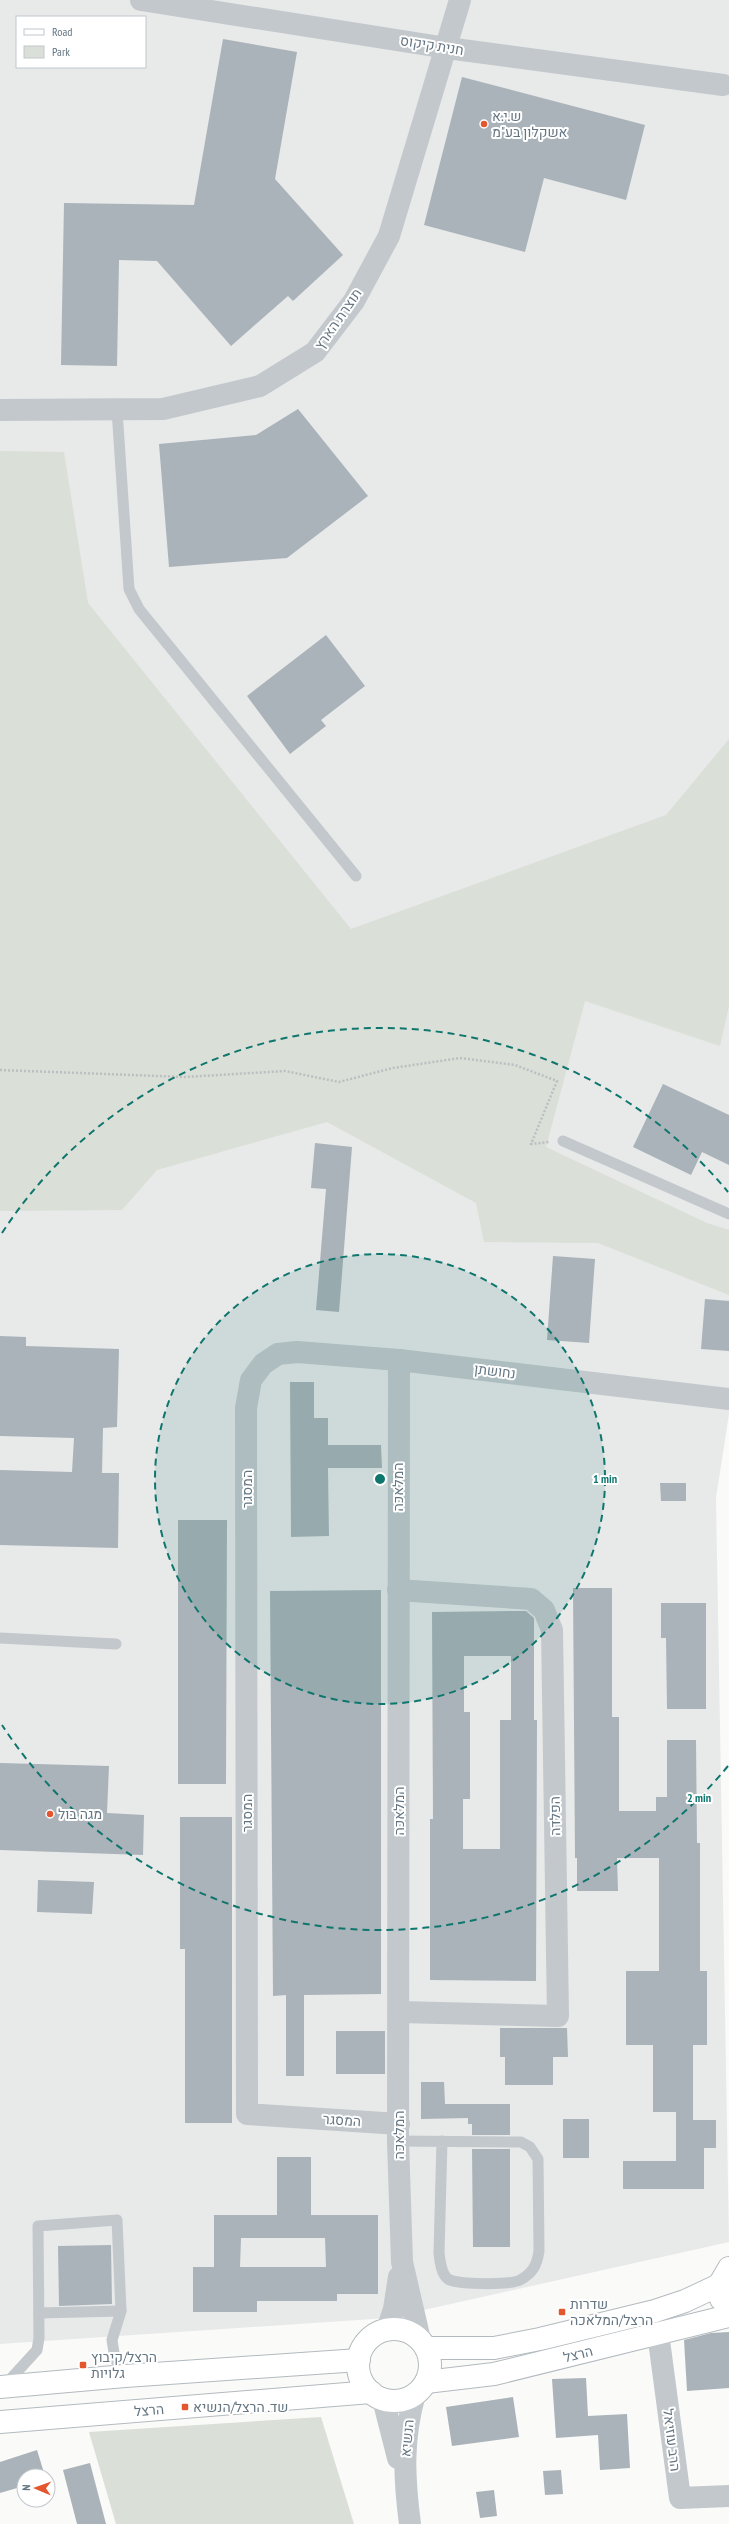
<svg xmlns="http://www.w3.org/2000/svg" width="729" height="2524" viewBox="0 0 729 2524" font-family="'PT Sans Narrow',Heebo,sans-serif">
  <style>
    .built { fill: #e8e9e9; fill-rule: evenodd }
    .green { fill: #dadfd7 }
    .building { fill: #aab3b9; fill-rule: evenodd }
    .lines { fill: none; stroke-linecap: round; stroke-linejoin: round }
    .secondary-casing { stroke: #b3babf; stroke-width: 24 }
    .path { stroke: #bbbfc2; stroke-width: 2.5; stroke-dasharray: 2 2; stroke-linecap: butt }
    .service { stroke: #c3c8cc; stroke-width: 11 }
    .minor { stroke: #c3c8cc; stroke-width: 22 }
    .secondary { stroke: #fff; stroke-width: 22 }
    .ring { fill: none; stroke: #0f766e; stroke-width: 2; stroke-dasharray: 7 5 }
    .poi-dot { fill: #e4572e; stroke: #fff; stroke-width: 1.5 }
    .labels { text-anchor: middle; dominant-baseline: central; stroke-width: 4; stroke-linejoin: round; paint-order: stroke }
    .street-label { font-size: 14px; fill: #657683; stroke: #fff }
    .poi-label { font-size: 14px; fill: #657683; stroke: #fff; text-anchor: start }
    .centre { fill: #0f766e; stroke: #fff; stroke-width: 2 }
    .ring-label { font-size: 12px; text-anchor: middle; font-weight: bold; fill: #0f766e; stroke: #fff; stroke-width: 4; stroke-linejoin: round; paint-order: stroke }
  </style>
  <rect width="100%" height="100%" fill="#fafaf8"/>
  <path class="built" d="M 0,0 L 729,0 L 729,1414 L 716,1498 L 729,2242 L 388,2318 L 0,2344 ZM 17,17 L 145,17 L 145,67 L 17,67 Z"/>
  <g class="green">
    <path d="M 0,451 L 64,452 L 88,603 L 351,929 L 666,815 L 729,739 L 729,1006 L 720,1046 L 585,1001 L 546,1147 L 707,1223 L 729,1230 L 729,1295 L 598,1243 L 484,1242 L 476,1203 L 327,1122 L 157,1170 L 122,1210 L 0,1211 Z"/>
    <path d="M 321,2417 L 354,2524 L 116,2524 L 89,2432 Z"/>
  </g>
  <g class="building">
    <path d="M 223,39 L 297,52 L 275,179 L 343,255 L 293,301 L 288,296 L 231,346 L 157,261 L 119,260 L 117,366 L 61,365 L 64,203 L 194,205 Z"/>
    <path d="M 462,77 L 645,125 L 626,200 L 544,178 L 525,252 L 424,225 Z"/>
    <path d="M 298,409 L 368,496 L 287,558 L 169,567 L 159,444 L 256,435 Z"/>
    <path d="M 326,635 L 365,686 L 321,720 L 326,726 L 290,754 L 247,696 Z"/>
    <path d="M 663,1084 L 729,1115 L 729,1165 L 702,1152 L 691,1175 L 633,1147 Z"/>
    <path d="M 315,1143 L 352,1147 L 339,1312 L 316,1310 L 326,1189 L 311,1188 Z"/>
    <path d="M 553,1256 L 595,1259 L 589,1343 L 547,1340 Z"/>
    <path d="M 705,1299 L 729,1301 L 729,1351 L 701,1349 Z"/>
    <path d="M 0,1336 L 26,1337 L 26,1346 L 119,1349 L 117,1427 L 103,1428 L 102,1473 L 119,1473 L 118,1548 L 0,1545 L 0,1470 L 72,1472 L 74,1438 L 0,1436 Z"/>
    <path d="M 290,1382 L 314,1382 L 314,1418 L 328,1418 L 328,1445 L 381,1445 L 382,1468 L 328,1468 L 329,1536 L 291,1537 Z"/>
    <path d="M 660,1483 L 686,1483 L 686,1501 L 661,1501 Z"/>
    <path d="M 178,1520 L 227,1520 L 226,1784 L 178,1784 Z"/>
    <path d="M 573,1588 L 612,1588 L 612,1717 L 619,1717 L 619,1811 L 656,1811 L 656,1797 L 667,1797 L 667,1740 L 696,1740 L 697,1843 L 700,1843 L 700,1971 L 707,1971 L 707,2045 L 693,2045 L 693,2120 L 716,2120 L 716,2148 L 704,2148 L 704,2189 L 623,2189 L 623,2161 L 676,2161 L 676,2112 L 653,2112 L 653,2045 L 626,2045 L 626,1971 L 659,1971 L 659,1858 L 617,1858 L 618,1891 L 577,1891 L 577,1858 L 575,1858 Z"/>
    <path d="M 381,1590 L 381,1994 L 304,1995 L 304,2076 L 286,2076 L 286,1995 L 273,1996 L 270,1591 Z"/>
    <path d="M 661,1603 L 706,1603 L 706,1709 L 667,1709 L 666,1638 L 661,1638 Z"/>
    <path d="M 518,1611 L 526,1611 L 534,1618 L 534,1720 L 537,1720 L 536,1981 L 430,1980 L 430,1819 L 433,1819 L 432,1612 ZM 464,1656 L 511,1656 L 511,1720 L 500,1720 L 500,1849 L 463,1849 L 463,1799 L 470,1799 L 470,1712 L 464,1712 Z"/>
    <path d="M 0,1763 L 109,1766 L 107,1813 L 144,1815 L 143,1855 L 0,1850 Z"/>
    <path d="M 180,1817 L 232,1817 L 232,2123 L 185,2123 L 185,1949 L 180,1949 Z"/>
    <path d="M 38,1880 L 94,1882 L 92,1914 L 37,1912 Z"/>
    <path d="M 500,2028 L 567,2028 L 568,2057 L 553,2057 L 553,2085 L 505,2085 L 505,2057 L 500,2057 Z"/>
    <rect x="336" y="2031" width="49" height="43"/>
    <path d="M 421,2082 L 444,2082 L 445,2104 L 510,2104 L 510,2135 L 472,2135 L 472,2124 L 468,2124 L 468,2118 L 421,2119 Z"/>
    <rect x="563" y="2119" width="26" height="39"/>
    <path d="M 472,2149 L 510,2149 L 510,2247 L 473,2247 Z"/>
    <path d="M 277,2157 L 311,2157 L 311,2215 L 378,2215 L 378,2294 L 337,2294 L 337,2301 L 257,2301 L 257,2312 L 193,2312 L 193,2267 L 214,2267 L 214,2215 L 277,2215 ZM 241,2238 L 325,2238 L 326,2267 L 240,2267 Z"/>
    <path d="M 111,2245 L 112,2304 L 59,2306 L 58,2246 Z"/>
    <path d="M 729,2332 L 729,2388 L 687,2391 L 684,2340 L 711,2333 Z"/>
    <path d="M 586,2378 L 588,2416 L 627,2414 L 630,2468 L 600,2470 L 598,2435 L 556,2438 L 552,2379 Z"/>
    <path d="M 513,2397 L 519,2437 L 452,2446 L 446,2407 Z"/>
    <path d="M 37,2450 L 45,2476 L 24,2476 L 24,2486 L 0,2493 L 0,2462 Z"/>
    <path d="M 90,2463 L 106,2524 L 77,2524 L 63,2470 Z"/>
    <path d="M 561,2470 L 563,2494 L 545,2495 L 543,2471 Z"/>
    <path d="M 494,2490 L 497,2516 L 480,2518 L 476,2492 Z"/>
  </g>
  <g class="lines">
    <g class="secondary-casing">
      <g id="secondary">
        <path d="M 721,2299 L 719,2285 L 729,2268"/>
        <circle cx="394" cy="2365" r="36"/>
        <path d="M 426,2348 L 494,2348 L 540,2339 L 655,2311 L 685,2301 L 719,2285"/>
        <path d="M 426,2382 L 494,2374 L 729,2316"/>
        <path d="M 0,2387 L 125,2376 L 359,2360"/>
        <path d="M 0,2422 L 371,2392"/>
      </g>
    </g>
    <path class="path" d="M 0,1070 L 185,1077 L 285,1071 L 339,1082 L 393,1068 L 460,1058 L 515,1065 L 557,1081 L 531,1144 L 549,1142"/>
    <g class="service">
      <path d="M 117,410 L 129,589 L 139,609 L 356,876"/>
      <path d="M 563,1141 L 729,1214"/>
      <path d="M 0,1638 L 116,1644"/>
      <path d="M 398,2141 L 521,2142 L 530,2147 L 538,2159 L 539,2251 C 537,2265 533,2273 520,2280 C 511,2285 456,2285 448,2279 C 441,2274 440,2261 439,2253 L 442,2141"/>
      <path d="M 39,2313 L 121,2311"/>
      <path d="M 5,2385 L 37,2350 L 39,2338 L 38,2226 L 117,2220 L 121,2311 L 112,2340 L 115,2359 L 125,2376"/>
    </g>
    <g class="minor">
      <path d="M 141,0 L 447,48 L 723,85"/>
      <path d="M 0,410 L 163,409 L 260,386 L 315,352 L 354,301 L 389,236 L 460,0"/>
      <path d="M 399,1360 L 398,2141 L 402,2262 L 420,2340"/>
      <path d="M 398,1590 L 531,1599 L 544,1610 L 552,1630 L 558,2016 L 400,2012"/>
      <path d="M 399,2124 L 247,2114 L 246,1408 L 251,1380 L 263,1364 L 278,1354 L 297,1352 L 399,1360 L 729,1399"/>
      <path d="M 387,2330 L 394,2309 L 399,2277"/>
      <path d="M 658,2333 L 680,2498 L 729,2496"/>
      <path d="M 383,2399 L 398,2458"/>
      <path d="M 410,2524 C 404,2478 402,2439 415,2394"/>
    </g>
    <use href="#secondary" class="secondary"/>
  </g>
  <circle cx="380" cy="1479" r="225" fill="#0f766e" fill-opacity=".12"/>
  <g class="ring">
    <circle cx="380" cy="1479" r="225"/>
    <path d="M728 1766A451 451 0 0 1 2 1725M2 1233A451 451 0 0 1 728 1192"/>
  </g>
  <g class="poi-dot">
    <circle cx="484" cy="124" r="4"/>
    <circle cx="50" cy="1814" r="4"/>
    <rect x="558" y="2308" width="8" height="8" rx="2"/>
    <rect x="79" y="2361" width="8" height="8" rx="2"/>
    <rect x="181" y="2403" width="8" height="8" rx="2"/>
  </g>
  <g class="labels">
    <g class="street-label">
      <text transform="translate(432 45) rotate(9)">חנית קיקוס</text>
      <text transform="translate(338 319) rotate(-55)">תוצרת הארץ</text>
      <text transform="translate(495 1371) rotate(7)">נחושתן</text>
      <text transform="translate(398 1487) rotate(-90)">המלאכה</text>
      <text transform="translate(247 1489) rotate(-90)">המסגר</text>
      <text transform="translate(399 1811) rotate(-90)">המלאכה</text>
      <text transform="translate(247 1813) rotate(-90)">המסגר</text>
      <text transform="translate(555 1816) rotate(-91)">הפלדה</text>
      <text transform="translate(342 2120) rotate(4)">המסגר</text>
      <text transform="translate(399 2135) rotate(-90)">המלאכה</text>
      <text transform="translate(578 2354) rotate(-14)">הרצל</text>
      <text transform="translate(149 2410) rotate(-5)">הרצל</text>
      <text transform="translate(407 2438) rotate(-85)">הנשיא</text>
      <text transform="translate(672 2440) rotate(83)">הרב עוזיאל</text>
    </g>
    <g class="poi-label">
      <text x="492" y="116">ש.י.א<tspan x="492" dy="16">אשקלון בע"מ</tspan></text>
      <text x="58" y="1814">מגה בול</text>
      <text x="570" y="2304">שדרות<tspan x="570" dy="16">הרצל/המלאכה</tspan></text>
      <text x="91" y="2357">הרצל/קיבוץ<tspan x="91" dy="16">גלויות</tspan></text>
      <text x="193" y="2407">שד. הרצל/הנשיא</text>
    </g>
  </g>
  <circle cx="380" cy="1479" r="6" class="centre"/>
  <g class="ring-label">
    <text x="605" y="1483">1 min</text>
    <text x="699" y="1802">2 min</text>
  </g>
  <rect x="16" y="16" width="130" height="52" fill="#ffffff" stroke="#c1c8cd"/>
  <rect x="24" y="29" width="20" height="6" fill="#ffffff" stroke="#c1c8cd"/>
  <text x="52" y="36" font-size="12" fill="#657683">Road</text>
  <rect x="24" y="46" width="20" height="12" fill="#dadfd7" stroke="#c1c8cd"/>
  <text x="52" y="56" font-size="12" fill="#657683">Park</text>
  <g transform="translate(36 2488) rotate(272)"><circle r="19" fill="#ffffff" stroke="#c1c8cd"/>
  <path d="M0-3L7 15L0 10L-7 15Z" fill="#e4572e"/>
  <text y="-6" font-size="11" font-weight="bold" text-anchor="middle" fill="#657683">N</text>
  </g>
</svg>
